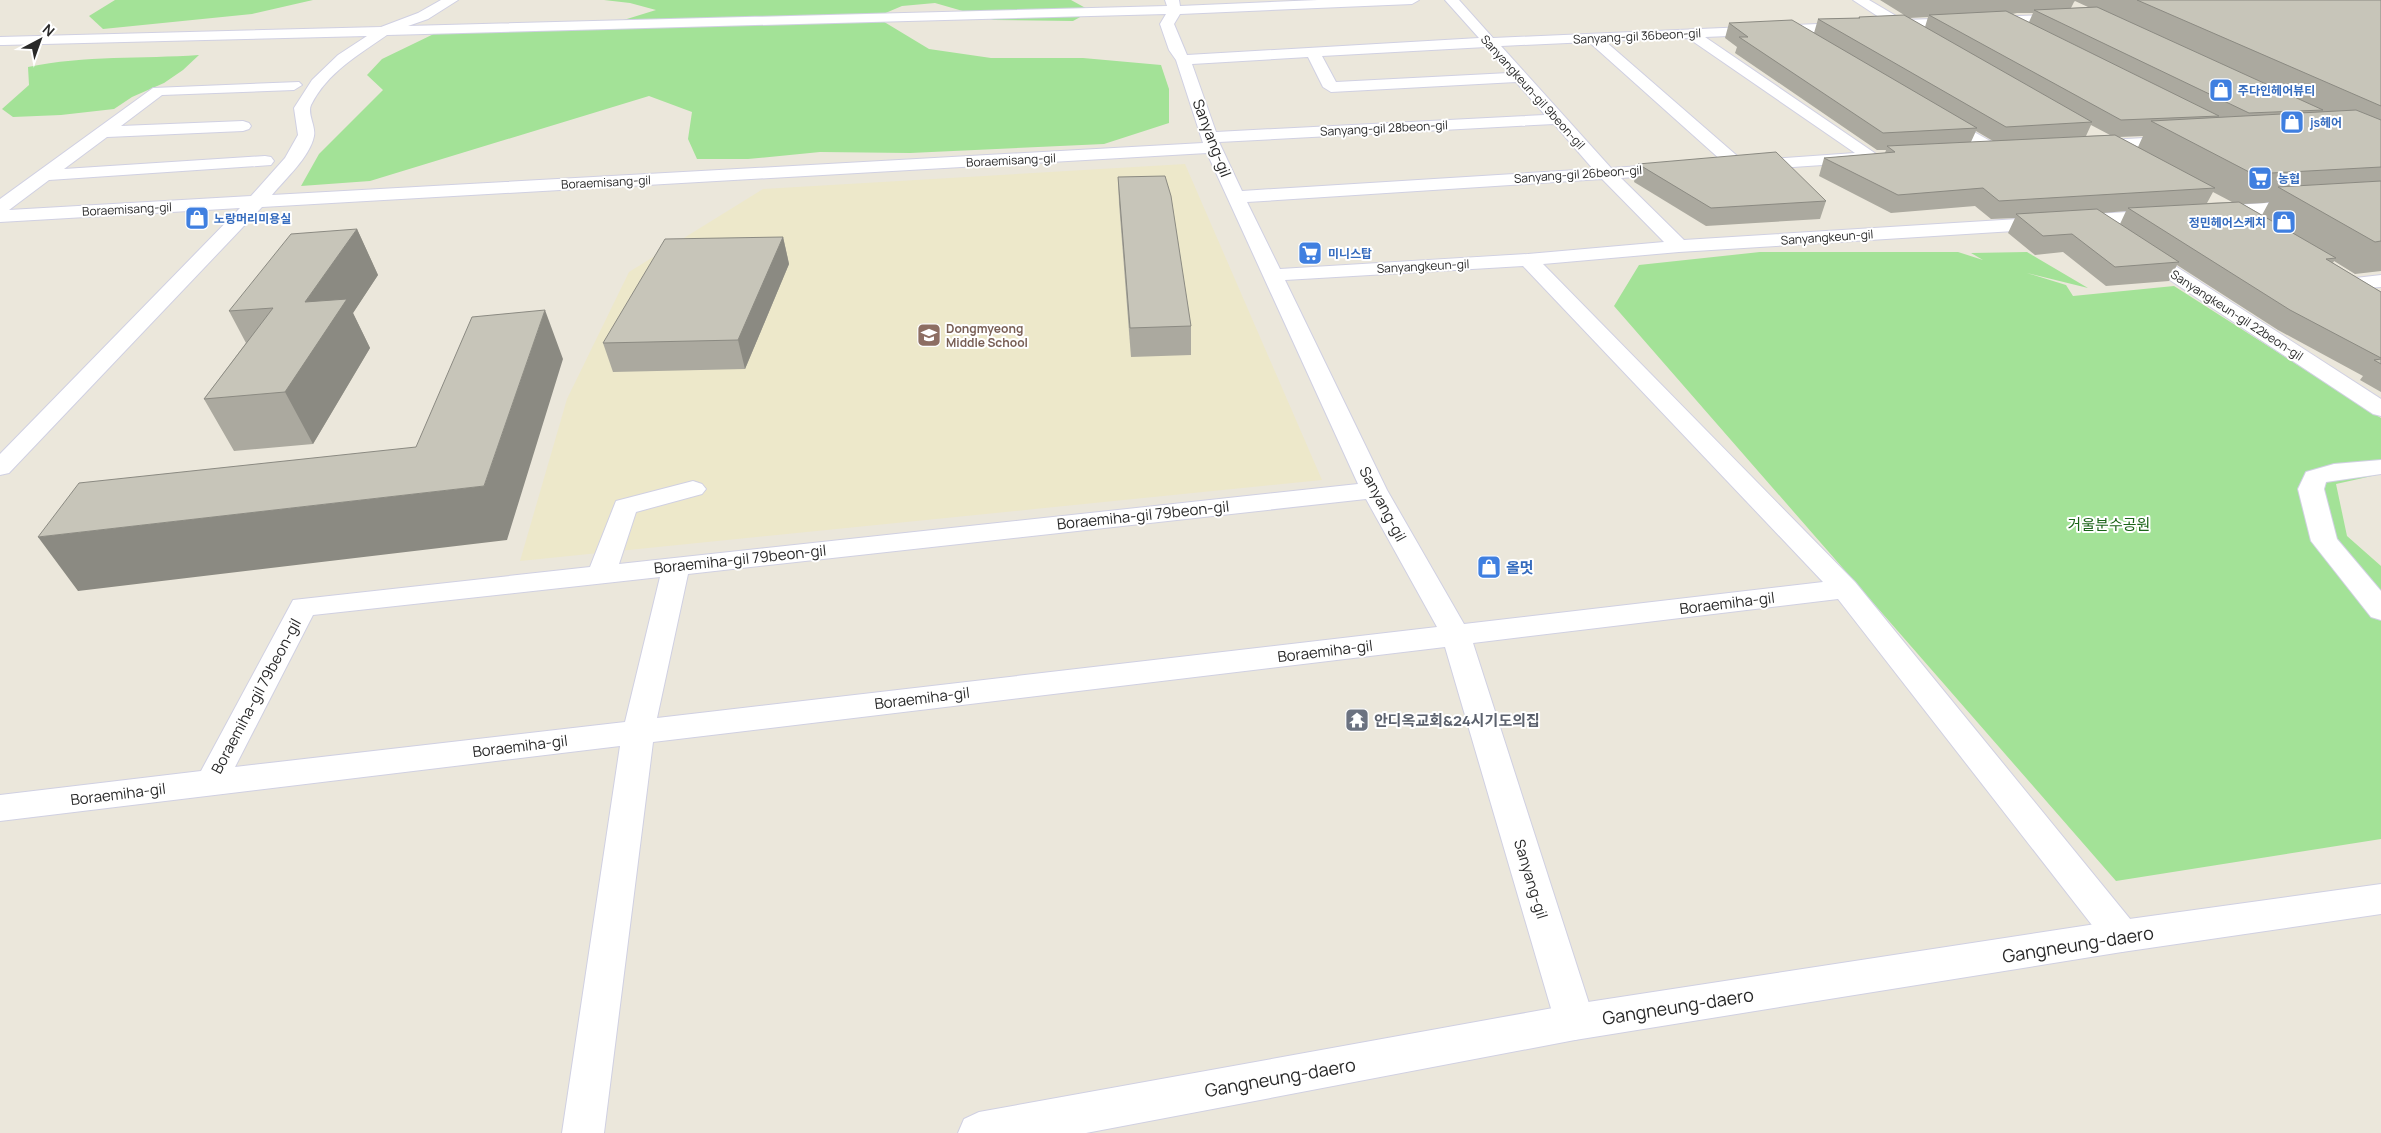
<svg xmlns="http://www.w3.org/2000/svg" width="2381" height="1133" viewBox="0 0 2381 1133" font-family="Manrope,'Noto Sans KR',sans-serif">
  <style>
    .education { fill: #ede8ca }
    .green { fill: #a3e297 }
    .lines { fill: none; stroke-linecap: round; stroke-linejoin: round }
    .minor-casing { stroke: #d0d0e2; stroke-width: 2 }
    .tertiary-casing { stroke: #d0d0e2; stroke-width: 2 }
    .minor { fill: #fff; fill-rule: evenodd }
    .tertiary { fill: #fff; fill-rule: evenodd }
    .wall { fill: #aba99f; fill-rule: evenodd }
    .shaded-wall { fill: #8b8a82 }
    .building { fill: #c7c5b9; stroke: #8b8a82 }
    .labels { text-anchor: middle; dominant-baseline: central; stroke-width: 4; stroke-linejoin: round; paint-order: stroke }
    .far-street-label { font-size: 12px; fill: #292929; stroke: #fff }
    .far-shop-label { font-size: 12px; font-weight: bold; fill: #366cbe; stroke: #fff; text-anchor: start }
    .far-education-label { font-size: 12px; font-weight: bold; fill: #785e54; stroke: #fff; text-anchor: start }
    .street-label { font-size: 15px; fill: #292929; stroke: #fff }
    .park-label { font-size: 15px; fill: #1c651a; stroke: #fff }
    .shop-label { font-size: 15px; font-weight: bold; fill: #366cbe; stroke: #fff; text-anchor: start }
    .worship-label { font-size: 15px; font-weight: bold; fill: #5b616d; stroke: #fff; text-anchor: start }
    .near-street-label { font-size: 18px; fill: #292929; stroke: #fff }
  </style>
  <rect width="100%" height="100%" fill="#ebe7db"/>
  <path class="education" d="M 1185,164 L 1322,480 L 520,561 L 567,399 L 629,272 L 763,189 Z"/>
  <g class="green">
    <path d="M 115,0 L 313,0 L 252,14 L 103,29 L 89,16 Z"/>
    <path d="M 604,0 L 1071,0 L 1091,11 L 1073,21 L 994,20 L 935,3 L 902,6 L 876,17 L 929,49 L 991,58 L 1083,58 L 1161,65 L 1169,89 L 1169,123 L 1104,144 L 910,153 L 820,152 L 748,159 L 697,159 L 688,139 L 692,112 L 649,96 L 370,181 L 301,186 L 319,154 L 383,90 L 367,75 L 382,59 L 442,30 L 601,27 L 656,10 L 630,3 Z"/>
    <path d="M 199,55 L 183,70 L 164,83 L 132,97 L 114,109 L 61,115 L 13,117 L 2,109 L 29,85 L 28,67 C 85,55 142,59 199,55 Z"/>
    <path d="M 1760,252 L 1958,252 L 1983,260 L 1971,253 L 2027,252 L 2088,288 L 2027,273 L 2066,285 L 2073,296 L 2174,286 L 2381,418 L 2381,474 L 2336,484 L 2347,536 L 2381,566 L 2381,839 L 2116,881 L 1614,306 L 1639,265 Z"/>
  </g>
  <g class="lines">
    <g class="minor-casing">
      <g id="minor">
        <path d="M 441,0 L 458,0 L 428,19 L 408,26 L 1167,6 L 1165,0 L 1179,0 L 1180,6 L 1318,0 L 1419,0 L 1412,4 L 1180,14 L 1174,24 L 1187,55 L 1479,38 L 1445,0 L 1459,0 L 1493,38 L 1885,21 L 1853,0 L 1869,0 L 1903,20 L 2073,14 L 2075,17 L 2073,20 L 2068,21 L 1705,37 L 1882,158 L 1879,162 L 1867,162 L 1749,170 L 1731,169 L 1589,42 L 1501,46 L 1611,168 L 1673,164 L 1679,165 L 1682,169 L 1679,173 L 1673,174 L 1621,178 L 1684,240 L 2159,210 L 2166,212 L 2168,216 L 2166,220 L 2159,222 L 1679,252 L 1543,264 L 1855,582 L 2135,925 L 2140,936 L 2135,947 L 2122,952 L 2109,947 L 1838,599 L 1473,643 L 1595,1022 L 1589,1035 L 1575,1040 L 1561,1035 L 1555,1022 L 1445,647 L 653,742 L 604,1133 L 562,1133 L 620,746 L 0,821 L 0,795 L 201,771 L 293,600 L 590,567 L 616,501 L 693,481 L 702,484 L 706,489 L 702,494 L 636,512 L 619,564 L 1358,484 L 1207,153 L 262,207 L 9,473 L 0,475 L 0,454 L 240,208 L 0,222 L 0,199 L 153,88 L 299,82 L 302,85 L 294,90 L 162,95 L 121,126 L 243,121 L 249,123 L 251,126 L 249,129 L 243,131 L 107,137 L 64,169 L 265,156 L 271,157 L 274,161 L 271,165 L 49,180 L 9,210 L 251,196 L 285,158 L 298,135 L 294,108 L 312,80 L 338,55 L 367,36 L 3,45 L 0,45 L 0,37 L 381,27 L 418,13 ZM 1166,14 L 1160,24 L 1169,50 L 1176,60 L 1203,143 L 272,195 C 285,179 310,157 314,136 C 316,126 307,114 311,105 C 327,73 358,55 387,35 ZM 1688,38 L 1855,153 L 1743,161 L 1605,41 ZM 1486,47 L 1509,73 L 1336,82 L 1322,56 ZM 1308,57 L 1323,87 L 1331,92 L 1516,82 L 1545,115 L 1216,132 L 1192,64 ZM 1554,124 L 1593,169 L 1242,191 L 1219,142 ZM 1602,179 L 1664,242 L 1528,254 L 1280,269 L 1247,202 ZM 1523,266 L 1823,582 L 1464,624 L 1387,490 L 1285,280 ZM 1366,499 L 1437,627 L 657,718 L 688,574 ZM 660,577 L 625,722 L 235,767 L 313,615 Z"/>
        <path d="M 1940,113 L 2001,147 L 2003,151 L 2001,155 L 1989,155 L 1934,121 L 1932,118 L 1934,115 Z"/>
        <path d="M 2178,136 L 2184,137 L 2186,141 L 2184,145 L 2093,151 L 2087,150 L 2085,146 L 2087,142 L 2093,141 Z"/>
        <path d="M 2301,201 L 2307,203 L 2310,207 L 2307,211 L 2217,218 L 2210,216 L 2208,212 L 2210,208 L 2217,206 Z"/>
        <path d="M 2142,247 L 2149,249 L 2381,399 L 2381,416 L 2373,414 L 2135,257 L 2132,253 L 2135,249 Z"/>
        <path d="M 2381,275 L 2381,287 L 2354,289 L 2347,287 L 2344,283 L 2347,279 Z"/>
        <path d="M 2381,460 L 2381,474 L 2326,482 L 2324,489 L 2337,539 L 2381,591 L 2381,620 L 2371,617 L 2311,541 L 2298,489 L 2306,472 L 2334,464 Z"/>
      </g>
    </g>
    <g class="tertiary-casing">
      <path id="tertiary" d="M 2381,884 L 2381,914 L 2122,952 L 1575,1040 L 1086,1133 L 958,1133 L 964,1119 L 979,1112 L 1575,1004 L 2122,920 Z"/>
    </g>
    <use href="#minor" class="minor"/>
    <use href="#tertiary" class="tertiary"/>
  </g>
  <g class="wall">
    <path d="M 1880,0 L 2381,0 L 2381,271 L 2355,274 L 2334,261 L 2333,263 L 2381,292 L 2381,392 L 2360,380 L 2363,376 L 2278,330 L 2177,265 L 2169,281 L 2106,286 L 2063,252 L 2035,255 L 2008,233 L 2015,218 L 1991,219 L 1975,206 L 1891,213 L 1819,176 L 1824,158 L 1885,153 L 1886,150 L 1877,150 L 1735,53 L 1737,47 L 1725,38 L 1729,23 L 1814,33 L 1818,19 L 1858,18 L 1859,17 L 1909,18 ZM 2075,1 L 2088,7 L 2071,8 L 2074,2 ZM 2017,13 L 2033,13 L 2029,22 L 2012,14 ZM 1928,17 L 1925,27 L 1909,18 ZM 2091,125 L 2110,135 L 2086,136 ZM 1976,131 L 1993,141 L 1971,142 ZM 2143,136 L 2138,147 L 2119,137 ZM 2213,192 L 2232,202 L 2207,203 ZM 2269,202 L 2262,215 L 2243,204 L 2264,203 ZM 2126,211 L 2120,224 L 2103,213 Z"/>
    <path d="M 1638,164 L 1826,201 L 1820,219 L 1706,226 L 1634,182 Z"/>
    <path d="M 1118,177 L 1191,326 L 1191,355 L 1131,357 L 1119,203 Z"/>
    <path d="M 357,229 L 378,275 L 353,313 L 370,348 L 313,444 L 234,451 L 204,399 L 246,343 L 229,311 Z"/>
    <path d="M 783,237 L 789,264 L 745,369 L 613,372 L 603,343 Z"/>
  </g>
  <g class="shaded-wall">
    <path d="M 357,229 L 378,275 L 353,313 L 370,348 L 313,444 L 285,392 L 305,302 Z"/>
    <path d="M 783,237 L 789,264 L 745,369 L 738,340 Z"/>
    <path d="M 545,310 L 563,359 L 507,540 L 78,591 L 38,537 L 484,486 Z"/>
  </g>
  <g class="building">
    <path d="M 2137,0 L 2381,0 L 2381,106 Z"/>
    <path d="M 2097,7 L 2323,110 L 2249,113 L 2034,10 Z"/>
    <path d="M 2006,11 L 2219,116 L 2121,120 L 1929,15 Z"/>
    <path d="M 1904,15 L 2092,122 L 2006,127 L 1818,19 L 1860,18 L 1859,17 Z"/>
    <path d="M 1792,20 L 1977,128 L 1883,133 L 1739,37 L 1748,37 L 1729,23 Z"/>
    <path d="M 2356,110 L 2381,120 L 2381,167 L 2253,174 L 2151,121 Z"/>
    <path d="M 2115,135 L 2215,188 L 1999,201 L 1983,188 L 1898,195 L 1824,158 L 1895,152 L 1887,146 Z"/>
    <path d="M 1776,152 L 1826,201 L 1711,208 L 1638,164 Z"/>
    <path d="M 1165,176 L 1171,196 L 1191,326 L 1130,328 L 1118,177 Z"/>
    <path d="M 2381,181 L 2381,241 L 2375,242 L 2278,187 Z"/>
    <path d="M 2239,202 L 2336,258 L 2326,259 L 2381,292 L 2381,358 L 2290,310 L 2128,208 Z"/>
    <path d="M 2097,209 L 2179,262 L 2115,267 L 2072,234 L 2043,236 L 2016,214 Z"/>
    <path d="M 357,229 L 305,302 L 347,299 L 285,392 L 204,399 L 273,308 L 229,311 L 291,234 Z"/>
    <path d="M 783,237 L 738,340 L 603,343 L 665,239 Z"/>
    <path d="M 545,310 L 484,486 L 38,537 L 79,483 L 416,447 L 472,317 Z"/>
    <path d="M 2381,359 L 2381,364 L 2374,360 Z"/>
  </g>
  <defs>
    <g id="shop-square" transform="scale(1.25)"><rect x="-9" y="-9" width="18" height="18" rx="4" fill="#3f7fe0" stroke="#fff"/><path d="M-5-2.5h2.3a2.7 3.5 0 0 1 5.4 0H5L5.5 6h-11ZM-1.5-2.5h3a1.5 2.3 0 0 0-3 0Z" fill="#fff"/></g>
    <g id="supermarket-square" transform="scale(1.25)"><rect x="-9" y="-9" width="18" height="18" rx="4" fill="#3f7fe0" stroke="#fff"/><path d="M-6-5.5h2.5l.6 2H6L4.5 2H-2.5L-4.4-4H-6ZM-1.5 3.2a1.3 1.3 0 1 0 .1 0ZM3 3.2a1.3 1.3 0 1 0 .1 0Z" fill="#fff"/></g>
    <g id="school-square" transform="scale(1.25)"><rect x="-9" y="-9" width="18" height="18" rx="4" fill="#8d6e63" stroke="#fff"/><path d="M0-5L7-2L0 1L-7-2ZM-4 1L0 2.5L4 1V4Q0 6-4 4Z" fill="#fff"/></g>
    <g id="temple-square" transform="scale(1.25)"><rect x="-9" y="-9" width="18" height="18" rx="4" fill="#6b7280" stroke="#fff"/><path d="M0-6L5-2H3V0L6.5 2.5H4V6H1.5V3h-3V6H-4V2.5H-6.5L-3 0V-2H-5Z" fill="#fff"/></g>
  </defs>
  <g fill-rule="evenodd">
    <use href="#shop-square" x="2221" y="90"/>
    <use href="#shop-square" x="2292" y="122"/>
    <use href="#supermarket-square" x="2260" y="178"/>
    <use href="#shop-square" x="197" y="218"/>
    <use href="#shop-square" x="2284" y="222"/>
    <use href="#supermarket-square" x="1310" y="253"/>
    <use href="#school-square" x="929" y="335"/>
    <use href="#shop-square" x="1489" y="567"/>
    <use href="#temple-square" x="1357" y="720"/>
  </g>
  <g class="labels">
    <g class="far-street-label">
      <text transform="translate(1637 36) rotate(-3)">Sanyang-gil 36beon-gil</text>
      <text transform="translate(1533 92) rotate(48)">Sanyangkeun-gil 9beon-gil</text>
      <text transform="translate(1384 128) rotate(-3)">Sanyang-gil 28beon-gil</text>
      <text transform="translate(1011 160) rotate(-3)">Boraemisang-gil</text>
      <text transform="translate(1578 174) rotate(-4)">Sanyang-gil 26beon-gil</text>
      <text transform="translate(606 182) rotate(-3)">Boraemisang-gil</text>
      <text transform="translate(127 209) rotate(-3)">Boraemisang-gil</text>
      <text transform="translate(1827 237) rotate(-4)">Sanyangkeun-gil</text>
      <text transform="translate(1423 266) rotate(-3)">Sanyangkeun-gil</text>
      <text transform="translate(2237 315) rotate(33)">Sanyangkeun-gil 22beon-gil</text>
    </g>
    <g class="far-shop-label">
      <text x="2238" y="90">주다인헤어뷰티</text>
      <text x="2310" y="122">js헤어</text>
      <text x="2278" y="178">농협</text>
      <text x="214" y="218">노랑머리미용실</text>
      <text x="2266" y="222" text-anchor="end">정민헤어스케치</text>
      <text x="1328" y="253">미니스탑</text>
    </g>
    <g class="far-education-label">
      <text x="946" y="328">Dongmyeong<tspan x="946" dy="14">Middle School</tspan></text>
    </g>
    <g class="street-label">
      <text transform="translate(1212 138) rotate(69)">Sanyang-gil</text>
      <text transform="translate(1383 504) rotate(62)">Sanyang-gil</text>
      <text transform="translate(1143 515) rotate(-6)">Boraemiha-gil 79beon-gil</text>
      <text transform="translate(740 559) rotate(-6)">Boraemiha-gil 79beon-gil</text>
      <text transform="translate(1727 603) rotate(-7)">Boraemiha-gil</text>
      <text transform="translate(1325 651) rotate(-7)">Boraemiha-gil</text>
      <text transform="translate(256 696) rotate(-62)">Boraemiha-gil 79beon-gil</text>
      <text transform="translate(922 698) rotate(-7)">Boraemiha-gil</text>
      <text transform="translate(520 746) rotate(-7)">Boraemiha-gil</text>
      <text transform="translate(118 794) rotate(-7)">Boraemiha-gil</text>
      <text transform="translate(1531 879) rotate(73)">Sanyang-gil</text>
    </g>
    <g class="park-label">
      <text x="2109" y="524">거울분수공원</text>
    </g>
    <g class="shop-label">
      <text x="1506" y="567">올멋</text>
    </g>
    <g class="worship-label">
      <text x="1374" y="720">안디옥교회&amp;24시기도의집</text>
    </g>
    <g class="near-street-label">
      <text transform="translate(2078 944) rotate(-9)">Gangneung-daero</text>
      <text transform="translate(1678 1006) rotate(-9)">Gangneung-daero</text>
      <text transform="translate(1280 1077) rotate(-10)">Gangneung-daero</text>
    </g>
  </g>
  <g transform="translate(40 40) rotate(41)" stroke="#ffffff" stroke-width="4" paint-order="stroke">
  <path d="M0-4L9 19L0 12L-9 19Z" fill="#292929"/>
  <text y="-8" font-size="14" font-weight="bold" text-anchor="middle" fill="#292929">N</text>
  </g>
</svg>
